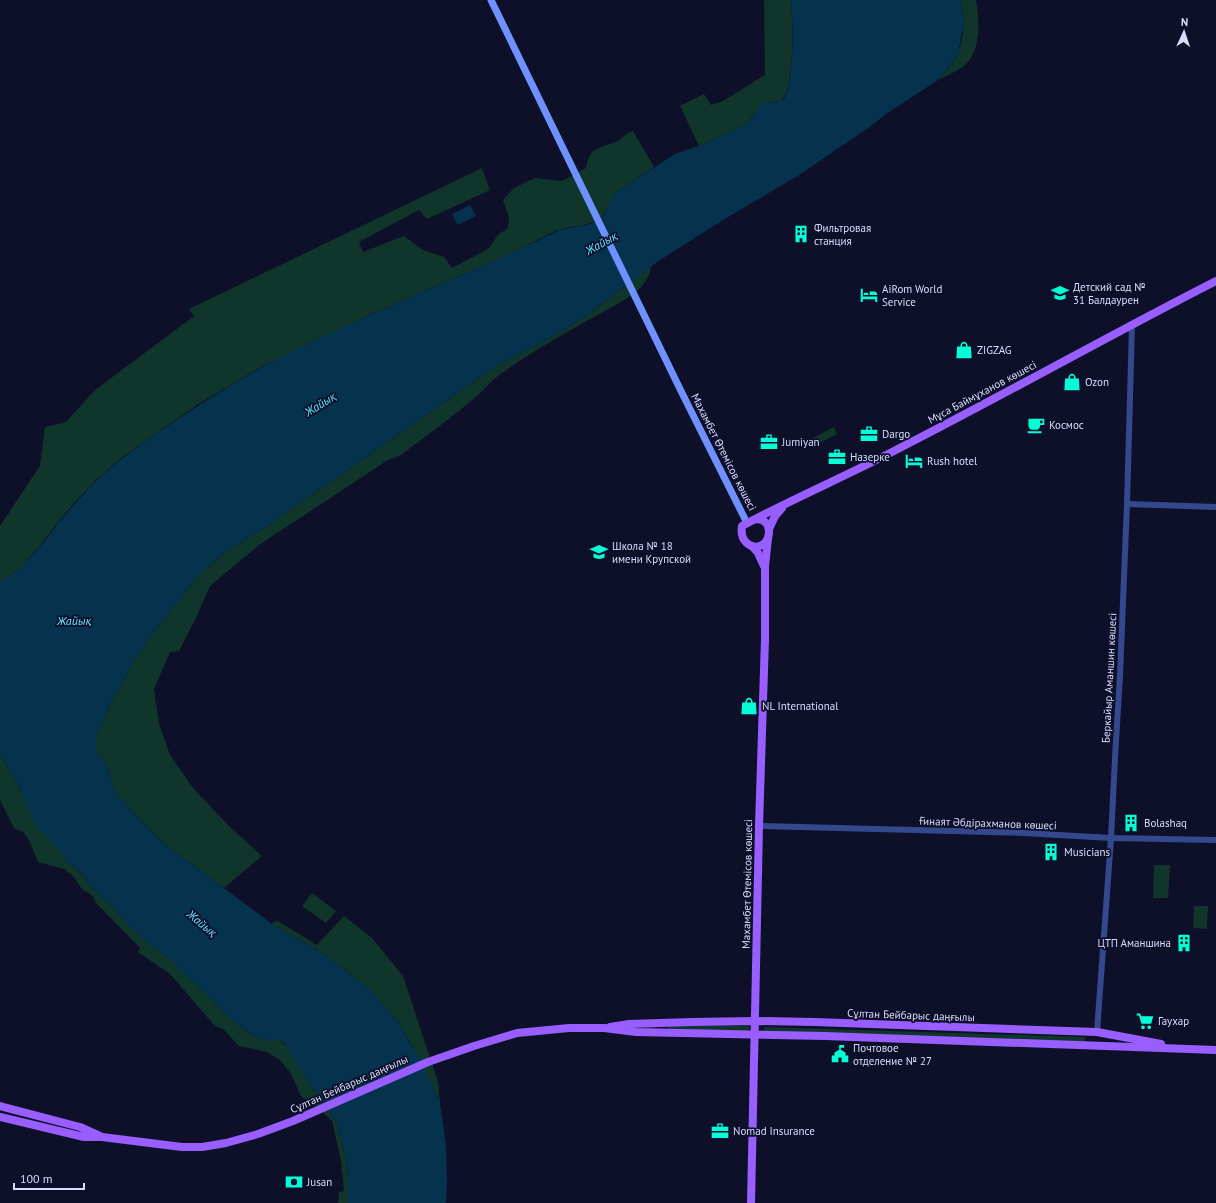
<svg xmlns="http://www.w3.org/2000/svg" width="1216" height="1203" viewBox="0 0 1216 1203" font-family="'PT Sans',sans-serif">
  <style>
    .green { fill: #10352a }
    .water { fill: #05324c }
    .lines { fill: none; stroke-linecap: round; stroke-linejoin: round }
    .tertiary { stroke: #34498d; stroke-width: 6 }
    .secondary { stroke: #6e91ff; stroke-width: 7 }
    .primary { stroke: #985eff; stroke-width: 8 }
    .labels { text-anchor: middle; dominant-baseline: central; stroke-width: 3.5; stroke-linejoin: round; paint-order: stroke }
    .poi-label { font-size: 11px; fill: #d7ddff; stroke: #0e102a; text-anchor: start }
    .street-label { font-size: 11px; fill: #d7ddff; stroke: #0e102a }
    .water-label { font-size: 12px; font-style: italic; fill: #65e1ff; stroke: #0e102a }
  </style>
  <rect width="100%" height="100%" fill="#0e102a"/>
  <g class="green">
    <path d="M 764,0 L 791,0 C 793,19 795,89 781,101 L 765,103 L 755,112 L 747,124 L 699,146 L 680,106 L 704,94 L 711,105 L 723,101 L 765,75 Z"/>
    <path d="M 960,0 L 976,0 C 979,19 982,50 965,65 C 957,72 945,76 935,82 C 943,74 952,66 957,55 C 964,39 966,16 960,0 Z"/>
    <path d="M 633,131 L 654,167 L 616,192 L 605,212 L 601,218 L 596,221 L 581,226 L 569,227 L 555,231 L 510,254 L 374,313 L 307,344 L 256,370 L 200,403 L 120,459 L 96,480 L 75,502 L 23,566 L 0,583 L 0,526 L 40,466 L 45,427 L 66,422 L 95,390 L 194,316 L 189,309 L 482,168 L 490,190 L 427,219 L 419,210 L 359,242 L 363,252 L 404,236 L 423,250 L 444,257 L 452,268 L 488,249 L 499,234 L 508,228 L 509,217 L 503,200 L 514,188 L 535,178 L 562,181 L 586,168 C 590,145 600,149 618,141 C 625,137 623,134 633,131 Z"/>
    <path d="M 651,266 C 649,287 627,299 610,308 C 573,329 533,350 498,376 C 491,381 485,389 478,395 C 454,416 427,435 401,455 L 388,460 L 259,545 L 210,586 L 195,620 L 179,651 L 170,652 L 154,689 L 159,724 L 170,755 L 193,788 L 229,826 L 262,856 L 224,888 L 161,841 L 118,796 L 114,788 L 107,766 L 97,753 L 96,749 L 96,738 L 110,704 L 131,666 L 145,644 L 189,587 L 204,570 L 223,554 L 272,523 L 286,512 L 332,481 L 483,375 L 498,365 L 550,338 L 586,316 Z"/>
    <path d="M 834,427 L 837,434 L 816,445 L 811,443 L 809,440 Z"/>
    <path d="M 0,752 L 5,763 L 17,782 L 21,792 L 54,844 L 61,852 L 66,861 L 82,873 L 90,886 L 112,906 L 129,926 L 151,946 L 160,951 L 177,966 L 230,1018 L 256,1038 L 267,1040 L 279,1040 L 287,1047 L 308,1082 L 322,1100 L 336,1122 L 346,1156 L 348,1177 L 348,1203 L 338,1203 L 339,1192 L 344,1191 L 341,1161 L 332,1121 L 317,1107 L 301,1096 L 291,1074 L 280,1060 L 267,1052 L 239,1046 L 223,1029 L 215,1026 L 170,974 L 138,952 L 140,948 L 96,903 L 93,896 L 82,889 L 73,876 L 64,869 L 38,862 L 29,840 L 24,833 L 14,828 L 0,800 Z"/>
    <path d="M 1154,865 L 1170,865 L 1168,898 L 1153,898 Z"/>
    <path d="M 312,893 L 336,911 L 326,923 L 302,906 Z"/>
    <path d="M 1194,906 L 1208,906 L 1207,929 L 1193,928 Z"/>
    <path d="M 344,916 L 372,938 L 403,976 L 438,1082 L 440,1102 L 409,1040 L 398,1022 L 372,991 L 328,957 L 272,924 L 274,922 L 278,921 L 317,945 Z"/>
    <path d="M 668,1025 L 749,1026 L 749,1030 L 668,1030 Z"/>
    <path d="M 764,1027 L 1085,1037 L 1085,1042 L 764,1032 Z"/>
  </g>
  <g class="water">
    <path d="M 791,0 L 960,0 L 963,14 L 964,21 L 959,49 L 957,56 L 948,68 L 935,82 L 886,114 L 871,126 L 799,175 L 720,222 L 657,262 L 636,279 L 626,285 L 586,316 L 550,338 L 498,365 L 483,375 L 332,481 L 286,512 L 272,523 L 223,554 L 204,570 L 189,587 L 145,644 L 131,666 L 110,704 L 96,738 L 96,749 L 97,753 L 107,766 L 114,788 L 118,796 L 161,841 L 272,924 L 328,957 L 372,991 L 398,1022 L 419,1058 L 440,1102 L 446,1145 L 447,1184 L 446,1203 L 348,1203 L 348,1177 L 346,1156 L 336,1122 L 322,1100 L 308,1082 L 284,1043 L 279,1040 L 267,1040 L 256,1038 L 230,1018 L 177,966 L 160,951 L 151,946 L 129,926 L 112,906 L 90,886 L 82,873 L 66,861 L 61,852 L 35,824 L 17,782 L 5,763 L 0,752 L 0,583 C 7,576 17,572 24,565 C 49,537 70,506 97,480 C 116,462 137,447 159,432 C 191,410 223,389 257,370 C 353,317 457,281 555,232 C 569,225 589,229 601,218 C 608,210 609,200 616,192 L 675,154 L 699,146 L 747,124 L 762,103 L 777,102 L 783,100 C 795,84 793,21 791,0 Z"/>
    <path d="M 470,205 L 476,216 L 458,225 L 452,214 Z"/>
  </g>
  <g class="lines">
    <g class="tertiary">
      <path d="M 1127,504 L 1216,507"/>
      <path d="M 759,826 L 1024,833 L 1111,838 L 1216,840"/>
      <path d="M 1097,1032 L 1111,838 L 1115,758 L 1120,675 L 1127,504 L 1132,326"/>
    </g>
    <path class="secondary" d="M 491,0 L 681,391 L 747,523"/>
    <g class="primary">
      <path d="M 756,519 C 760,519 764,520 767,524 C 769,527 769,529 769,533 C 767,554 738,550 742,526 C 792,499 844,477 894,451 C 1002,396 1108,336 1216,281"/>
      <path d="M 769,529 L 775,516 L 782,508"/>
      <path d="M 752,546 L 758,553 L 764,566"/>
      <path d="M 610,1027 L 629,1024 L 692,1022 L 756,1021 L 815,1022 L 1097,1032 L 1161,1044"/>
      <path d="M 0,1106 L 80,1127 L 100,1136"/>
      <path d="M 0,1117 L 84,1137 L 102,1137 L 182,1147 L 202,1147 L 226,1143 L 258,1134 L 293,1121 L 428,1062 L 474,1046 L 517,1033 L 569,1028 L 604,1028 L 636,1032 L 825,1036 L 1216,1050"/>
      <path d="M 751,1203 L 759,826 L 765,639 L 765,566 L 768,538"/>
    </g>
  </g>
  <defs>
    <g id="building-bare" transform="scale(1.38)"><path d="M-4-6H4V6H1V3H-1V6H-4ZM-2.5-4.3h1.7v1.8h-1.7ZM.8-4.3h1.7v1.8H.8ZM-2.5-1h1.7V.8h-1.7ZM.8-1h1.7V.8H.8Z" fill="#03ffd5" stroke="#0e102a" stroke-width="2.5" paint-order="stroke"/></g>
    <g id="school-bare" transform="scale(1.38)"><path d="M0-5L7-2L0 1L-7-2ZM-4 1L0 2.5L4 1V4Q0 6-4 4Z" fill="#03ffd5" stroke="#0e102a" stroke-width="2.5" paint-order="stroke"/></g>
    <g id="hotel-bare" transform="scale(1.38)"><path d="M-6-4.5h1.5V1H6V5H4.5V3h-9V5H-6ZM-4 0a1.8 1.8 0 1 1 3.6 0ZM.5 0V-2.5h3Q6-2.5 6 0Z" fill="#03ffd5" stroke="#0e102a" stroke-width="2.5" paint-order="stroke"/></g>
    <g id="shop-bare" transform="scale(1.38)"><path d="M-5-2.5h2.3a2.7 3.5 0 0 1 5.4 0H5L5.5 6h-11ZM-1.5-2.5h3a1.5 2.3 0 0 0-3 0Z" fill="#03ffd5" stroke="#0e102a" stroke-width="2.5" paint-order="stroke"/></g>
    <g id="cafe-bare" transform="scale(1.38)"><path d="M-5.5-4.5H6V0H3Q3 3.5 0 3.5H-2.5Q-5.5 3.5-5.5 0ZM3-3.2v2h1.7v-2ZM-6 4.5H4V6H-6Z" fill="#03ffd5" stroke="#0e102a" stroke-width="2.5" paint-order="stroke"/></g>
    <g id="office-bare" transform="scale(1.38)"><path d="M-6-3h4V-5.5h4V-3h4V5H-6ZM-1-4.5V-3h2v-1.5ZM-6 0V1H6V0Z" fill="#03ffd5" stroke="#0e102a" stroke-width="2.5" paint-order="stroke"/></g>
    <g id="supermarket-bare" transform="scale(1.38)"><path d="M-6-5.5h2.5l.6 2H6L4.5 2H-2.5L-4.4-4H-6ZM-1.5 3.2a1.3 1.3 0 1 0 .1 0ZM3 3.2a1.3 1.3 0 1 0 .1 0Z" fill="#03ffd5" stroke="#0e102a" stroke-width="2.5" paint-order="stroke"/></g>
    <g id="civic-bare" transform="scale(1.38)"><path d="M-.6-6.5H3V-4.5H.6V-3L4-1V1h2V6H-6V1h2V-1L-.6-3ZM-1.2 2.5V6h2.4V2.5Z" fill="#03ffd5" stroke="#0e102a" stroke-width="2.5" paint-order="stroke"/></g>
    <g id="bank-bare" transform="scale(1.38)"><path d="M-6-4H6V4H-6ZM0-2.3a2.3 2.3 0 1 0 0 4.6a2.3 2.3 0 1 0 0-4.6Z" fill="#03ffd5" stroke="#0e102a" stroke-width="2.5" paint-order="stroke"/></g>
  </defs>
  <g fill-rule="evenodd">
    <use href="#building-bare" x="801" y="234"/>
    <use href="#school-bare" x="1060" y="293"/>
    <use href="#hotel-bare" x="869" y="295"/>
    <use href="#shop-bare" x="964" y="350"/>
    <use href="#shop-bare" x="1072" y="382"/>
    <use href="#cafe-bare" x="1036" y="425"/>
    <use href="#office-bare" x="869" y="434"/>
    <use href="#office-bare" x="769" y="442"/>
    <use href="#office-bare" x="837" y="457"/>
    <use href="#hotel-bare" x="914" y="461"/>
    <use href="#school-bare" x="599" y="552"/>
    <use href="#shop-bare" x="749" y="706"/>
    <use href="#building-bare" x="1131" y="823"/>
    <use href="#building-bare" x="1051" y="852"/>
    <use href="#building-bare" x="1184" y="943"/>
    <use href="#supermarket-bare" x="1145" y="1021"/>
    <use href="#civic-bare" x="840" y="1054"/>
    <use href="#office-bare" x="720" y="1131"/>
    <use href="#bank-bare" x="294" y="1182"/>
  </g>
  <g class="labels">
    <g class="poi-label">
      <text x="814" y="228">Фильтровая<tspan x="814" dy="13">станция</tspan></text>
      <text x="1073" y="287">Детский сад №<tspan x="1073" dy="13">31 Балдаурен</tspan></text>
      <text x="882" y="289">AiRom World<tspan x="882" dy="13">Service</tspan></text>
      <text x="977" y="350">ZIGZAG</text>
      <text x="1085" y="382">Ozon</text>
      <text x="1049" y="425">Космос</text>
      <text x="882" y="434">Dargo</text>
      <text x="782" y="442">Jumiyan</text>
      <text x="850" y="457">Назерке</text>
      <text x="927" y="461">Rush hotel</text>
      <text x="612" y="546">Школа № 18<tspan x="612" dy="13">имени Крупской</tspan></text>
      <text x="762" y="706">NL International</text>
      <text x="1144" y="823">Bolashaq</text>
      <text x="1064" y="852">Musicians</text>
      <text x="1171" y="943" text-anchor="end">ЦТП Аманшина</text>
      <text x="1158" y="1021">Гаухар</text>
      <text x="853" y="1048">Почтовое<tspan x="853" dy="13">отделение № 27</tspan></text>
      <text x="733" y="1131">Nomad Insurance</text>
      <text x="307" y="1182">Jusan</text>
    </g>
    <g class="street-label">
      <text transform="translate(982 392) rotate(-28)">Мұса Баймұханов көшесі</text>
      <text transform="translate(724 452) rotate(63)">Махамбет Өтемісов көшесі</text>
      <text transform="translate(1109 678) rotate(-87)">Беркайыр Аманшин көшесі</text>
      <text transform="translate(988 823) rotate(2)">Ғинаят Әбдірахманов көшесі</text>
      <text transform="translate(747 884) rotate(-89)">Махамбет Өтемісов көшесі</text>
      <text transform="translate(911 1015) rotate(2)">Сұлтан Бейбарыс даңғылы</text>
      <text transform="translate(349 1084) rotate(-24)">Сұлтан Бейбарыс даңғылы</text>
    </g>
    <g class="water-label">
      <text transform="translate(601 243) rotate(-29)">Жайық</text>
      <text transform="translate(320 404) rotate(-32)">Жайық</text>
      <text x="74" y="620">Жайық</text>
      <text transform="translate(202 923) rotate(40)">Жайық</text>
    </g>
  </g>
  <g transform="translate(1184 32) rotate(3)" stroke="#0e102a" stroke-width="3" paint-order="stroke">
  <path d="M0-3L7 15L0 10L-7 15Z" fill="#d7ddff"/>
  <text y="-6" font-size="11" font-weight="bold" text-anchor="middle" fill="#d7ddff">N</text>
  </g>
  <path d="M14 1183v6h70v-6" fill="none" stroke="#d7ddff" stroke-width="2"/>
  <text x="20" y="1183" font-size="12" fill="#d7ddff" stroke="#0e102a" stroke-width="3" paint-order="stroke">100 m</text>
</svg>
